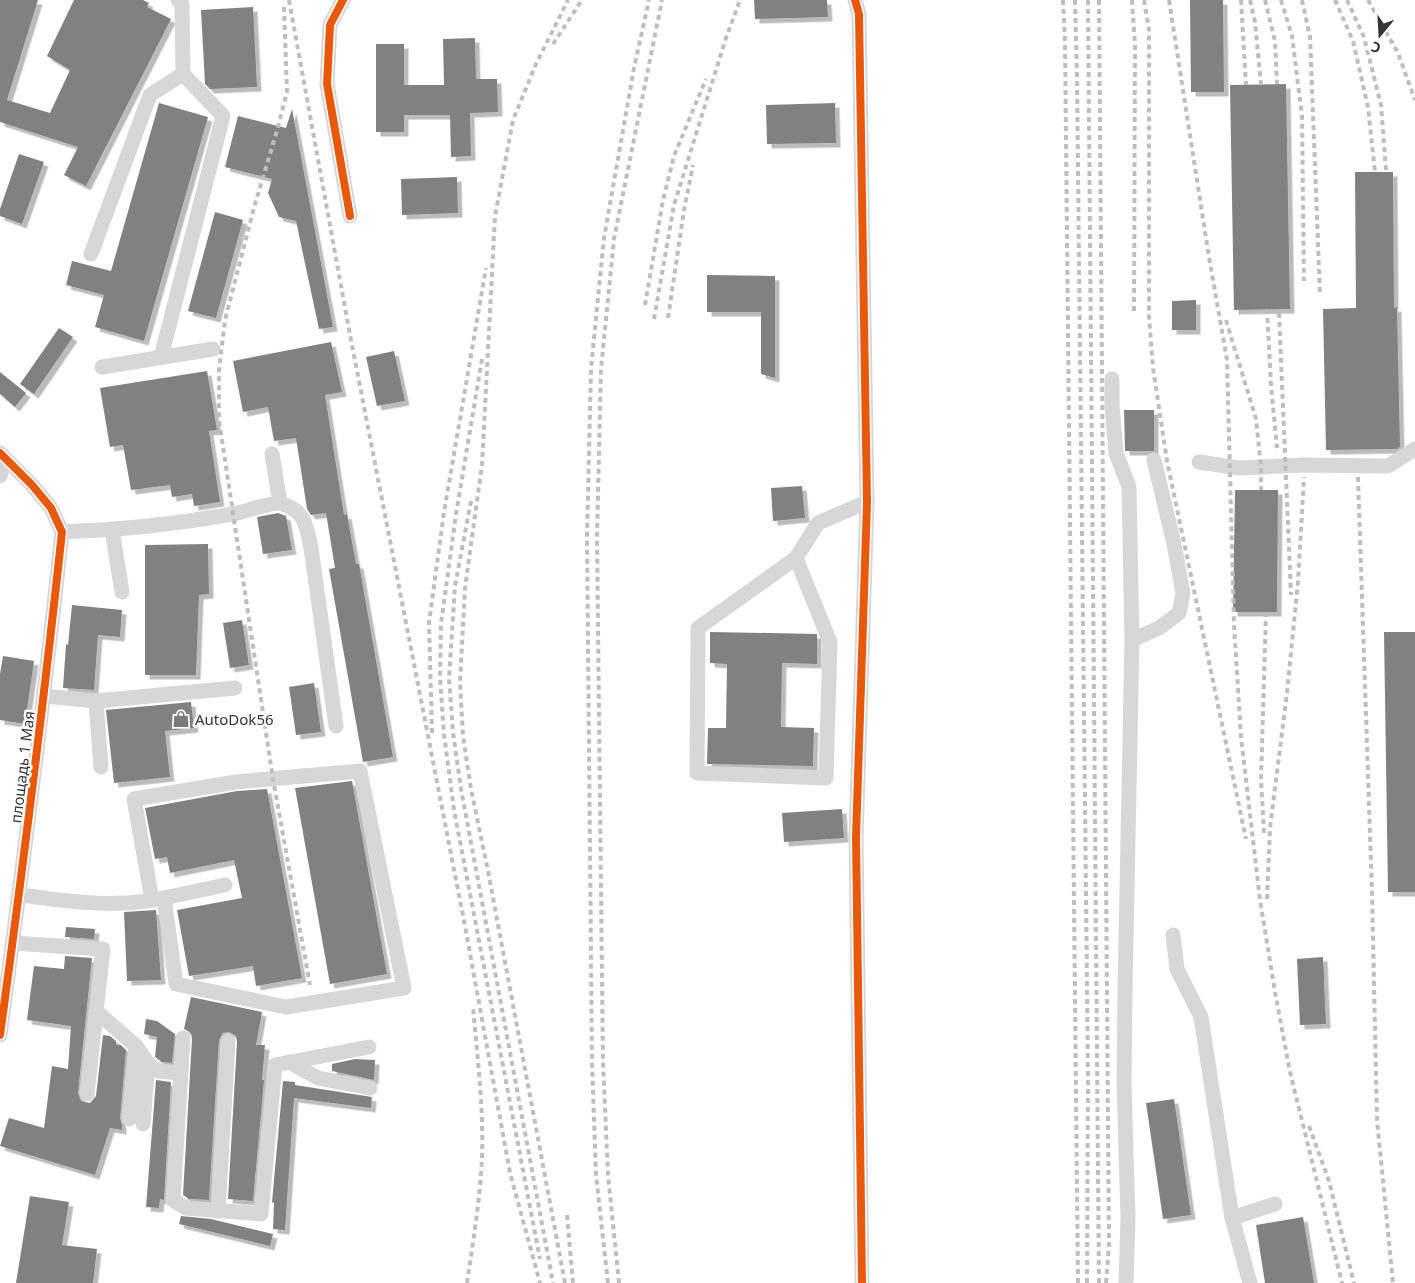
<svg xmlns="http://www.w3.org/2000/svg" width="1415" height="1283" viewBox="0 0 1415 1283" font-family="'Noto Sans',sans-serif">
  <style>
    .building { fill: #818181; filter: url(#shadow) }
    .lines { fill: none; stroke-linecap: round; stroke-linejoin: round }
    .minor { stroke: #d7d7d7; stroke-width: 15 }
    .rail { stroke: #bebebe; stroke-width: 4; stroke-dasharray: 5 4; stroke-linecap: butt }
    .cycleway-casing { stroke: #fff; stroke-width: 11 }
    .cycleway { stroke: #e8590c; stroke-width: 8 }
    .labels { text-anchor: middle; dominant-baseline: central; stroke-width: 5; stroke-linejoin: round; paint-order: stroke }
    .poi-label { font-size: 15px; fill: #333; stroke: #fff; text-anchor: start }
    .street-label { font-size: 15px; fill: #333; stroke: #fff }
  </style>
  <defs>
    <filter id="shadow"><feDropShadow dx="4.5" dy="4.5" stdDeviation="0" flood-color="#0004"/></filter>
  </defs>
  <rect width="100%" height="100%" fill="#fff"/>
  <g class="building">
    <path d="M 0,0 L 38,0 L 7,100 L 50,113 L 70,70 L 47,56 L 74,0 L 143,0 L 149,3 L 147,7 L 171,19 L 86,186 L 64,175 L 78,147 L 0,122 Z"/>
    <path d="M 754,0 L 827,0 L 828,17 L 755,19 Z"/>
    <path d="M 1190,0 L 1223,0 L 1224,92 L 1191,92 Z"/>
    <path d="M 253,7 L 257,87 L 210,89 L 205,84 L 201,10 Z"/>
    <path d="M 475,38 L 476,79 L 497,79 L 498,112 L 470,113 L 471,156 L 451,157 L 450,115 L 404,115 L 404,132 L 376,132 L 376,44 L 404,44 L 404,85 L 444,85 L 443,39 Z"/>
    <path d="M 1286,84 L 1290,309 L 1234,310 L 1230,85 Z"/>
    <path d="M 159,103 L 208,117 L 144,341 L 95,327 L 104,295 L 66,285 L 72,261 L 111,271 Z"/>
    <path d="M 835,103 L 836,143 L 767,144 L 766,105 Z"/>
    <path d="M 292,109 L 333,327 L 319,329 L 296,221 L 279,217 L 268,193 L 272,179 L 225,167 L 238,116 L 286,128 Z"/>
    <path d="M 19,154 L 44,162 L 22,224 L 0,216 L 0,209 Z"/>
    <path d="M 1355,172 L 1393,172 L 1394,308 L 1397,307 L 1400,447 L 1397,449 L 1326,450 L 1323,309 L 1356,308 Z"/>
    <path d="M 457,177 L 458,213 L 402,215 L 401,179 Z"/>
    <path d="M 215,212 L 243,220 L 216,318 L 188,311 Z"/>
    <path d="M 707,275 L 775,276 L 775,378 L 761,374 L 761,312 L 707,312 Z"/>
    <path d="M 1196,300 L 1196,330 L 1172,330 L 1172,301 Z"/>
    <path d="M 59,328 L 73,337 L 34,394 L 20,384 Z"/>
    <path d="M 331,342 L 342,392 L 325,395 L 344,515 L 347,514 L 356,564 L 359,564 L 393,757 L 363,762 L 329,569 L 335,568 L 326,513 L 311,515 L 307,509 L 296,438 L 274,441 L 268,407 L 243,412 L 233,361 Z"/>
    <path d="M 394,351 L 405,401 L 377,406 L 366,357 Z"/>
    <path d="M 207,371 L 217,430 L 209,431 L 220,502 L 194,506 L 192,494 L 172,497 L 170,485 L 131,490 L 123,445 L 110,447 L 100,388 Z"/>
    <path d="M 0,372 L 26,393 L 15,407 L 0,394 Z"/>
    <path d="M 1124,410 L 1154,410 L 1154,451 L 1125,451 Z"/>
    <path d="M 802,486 L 805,518 L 773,521 L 771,488 Z"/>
    <path d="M 1235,490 L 1278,490 L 1277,612 L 1233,612 Z"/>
    <path d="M 278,513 L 286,516 L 292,550 L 263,554 L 257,517 Z"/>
    <path d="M 208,544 L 209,594 L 199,595 L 196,675 L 145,675 L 145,545 Z"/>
    <path d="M 72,605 L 122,610 L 120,637 L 98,635 L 94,690 L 63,688 L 66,644 L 68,645 Z"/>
    <path d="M 242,620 L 249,665 L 230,668 L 223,623 Z"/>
    <path d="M 710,632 L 817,634 L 817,664 L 782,663 L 781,727 L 814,728 L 813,766 L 707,764 L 708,728 L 726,728 L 727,664 L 710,663 Z"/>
    <path d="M 1384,632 L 1415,632 L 1415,892 L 1388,892 Z"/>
    <path d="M 3,656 L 34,661 L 25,724 L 0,720 L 0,674 Z"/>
    <path d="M 314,683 L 321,732 L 296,735 L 289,687 Z"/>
    <path d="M 191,702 L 194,728 L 165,731 L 170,777 L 114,783 L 106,710 Z"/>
    <path d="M 352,781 L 387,974 L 330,984 L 295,788 Z"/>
    <path d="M 267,789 L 302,978 L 256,986 L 253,966 L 189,976 L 177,910 L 242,898 L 234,860 L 170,873 L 167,857 L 155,859 L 145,808 L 237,791 Z"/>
    <path d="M 842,809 L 844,838 L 784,842 L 782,813 Z"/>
    <path d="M 156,910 L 161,980 L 127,981 L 124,912 Z"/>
    <path d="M 66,927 L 95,929 L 94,939 L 65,937 Z"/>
    <path d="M 65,956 L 92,958 L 78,1093 L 81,1101 L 90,1103 L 96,1096 L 103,1035 L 110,1036 L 116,1041 L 116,1045 L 121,1045 L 126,1050 L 120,1118 L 122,1125 L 122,1130 L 110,1128 L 95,1175 L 0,1146 L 9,1118 L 44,1128 L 52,1066 L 68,1069 L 71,1026 L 27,1020 L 34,966 L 64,969 Z"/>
    <path d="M 1323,957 L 1326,1024 L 1300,1025 L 1297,959 Z"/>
    <path d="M 191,997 L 262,1012 L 256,1045 L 265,1045 L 262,1080 L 264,1080 L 253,1201 L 228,1199 L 237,1042 L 236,1036 L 229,1032 L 223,1033 L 219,1040 L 209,1200 L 189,1199 L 183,1195 L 192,1039 L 191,1033 L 184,1029 Z"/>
    <path d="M 146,1019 L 157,1021 L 175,1034 L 172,1063 L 162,1062 L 155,1057 L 157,1037 L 144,1034 Z"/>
    <path d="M 355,1059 L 375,1060 L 374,1080 L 332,1071 L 332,1064 Z"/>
    <path d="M 156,1080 L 171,1082 L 164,1200 L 160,1199 L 159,1208 L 146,1207 Z"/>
    <path d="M 283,1081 L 295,1082 L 295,1085 L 372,1097 L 371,1108 L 294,1098 L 285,1230 L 273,1229 L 274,1203 L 272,1202 Z"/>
    <path d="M 1174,1099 L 1191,1215 L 1163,1219 L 1146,1103 Z"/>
    <path d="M 30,1196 L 69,1202 L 62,1245 L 97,1249 L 93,1283 L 16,1283 Z"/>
    <path d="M 181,1216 L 211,1219 L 273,1234 L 270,1246 L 179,1224 Z"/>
    <path d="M 1303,1217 L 1314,1283 L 1265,1283 L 1256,1225 Z"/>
  </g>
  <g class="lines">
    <g class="minor">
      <path d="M 343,0 L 330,25 L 327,84 L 350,216"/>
      <path d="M 855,0 L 859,14 L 867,502 L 856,837 L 862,1283"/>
      <path d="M 91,254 L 150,95 L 183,74"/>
      <path d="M 161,357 L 223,116 L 183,74 L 182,4 L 178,0"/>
      <path d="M 102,367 L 213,349"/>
      <path d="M 1112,379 L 1112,406 L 1116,453 L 1129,487 L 1132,640 L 1125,989 L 1124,1083 L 1128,1218 L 1126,1283"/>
      <path d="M 0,453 L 32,485 L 51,508 L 62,532"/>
      <path d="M 272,454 L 280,503"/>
      <path d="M 1199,462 L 1239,468 L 1303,465 L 1388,466 L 1415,449"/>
      <path d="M 0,476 L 5,459"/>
      <path d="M 112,530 L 122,592"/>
      <path d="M 62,532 C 119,530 177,524 233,514 C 244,512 274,501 282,504 C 305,510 307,528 311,548 L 336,726"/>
      <path d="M 796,558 L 830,642 L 826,778 L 697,773 L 698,628 L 796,558 L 818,523 L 867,502"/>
      <path d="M 1132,640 L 1159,628 L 1179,613 L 1183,594 L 1174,544 L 1154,460"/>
      <path d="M 44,696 L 96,701 L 235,688"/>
      <path d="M 96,701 L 101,767"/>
      <path d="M 20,895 C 54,899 90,905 125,903 C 138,903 151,900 164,898 L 176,984 L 286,1007 L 404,988 L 360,771 L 236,782 L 134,799 L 152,900"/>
      <path d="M 164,898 L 225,885"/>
      <path d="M 1173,935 L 1177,969 L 1201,1017 L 1232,1218 L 1250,1283"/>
      <path d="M 13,943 L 103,949 L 87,1094"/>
      <path d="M 96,1011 L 136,1046 L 148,1063 L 158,1071 L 181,1073"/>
      <path d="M 0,1035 C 23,867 44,700 62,532"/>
      <path d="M 183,1038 L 173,1200 L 186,1208 L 261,1214 L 275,1065 L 369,1047"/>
      <path d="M 289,1062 L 318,1078 L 370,1088"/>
      <path d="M 129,1119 L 136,1046"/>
      <path d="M 143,1124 L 148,1063"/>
      <path d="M 218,1211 L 228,1041"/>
      <path d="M 1232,1218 L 1275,1204"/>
    </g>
    <g class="rail">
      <path d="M 289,0 L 350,335 L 465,926 L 510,1173 L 540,1283"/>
      <path d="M 1063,0 L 1065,42 L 1078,1283"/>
      <path d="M 1075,0 L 1077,78 L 1088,1077 L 1087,1283"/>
      <path d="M 1088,0 L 1099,1283"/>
      <path d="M 1099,0 L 1109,1245 L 1106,1283"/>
      <path d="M 1132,0 L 1135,45 L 1134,313"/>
      <path d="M 1144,0 L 1149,30 L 1149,317 L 1153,368 L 1167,461 L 1246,839"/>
      <path d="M 1169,0 L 1208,251 L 1227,360 L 1234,625 L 1241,737 L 1260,900 L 1275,992 L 1290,1072 L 1342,1283"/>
      <path d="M 1241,0 L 1246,85"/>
      <path d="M 1250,0 L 1255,22 L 1261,85"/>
      <path d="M 1265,0 L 1275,41 L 1277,84"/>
      <path d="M 1281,0 L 1292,36 L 1302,116 L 1304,281"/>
      <path d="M 1302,0 L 1310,37 L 1320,295"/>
      <path d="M 1335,0 L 1353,41 L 1368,107 L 1375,172"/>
      <path d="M 1347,0 L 1364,37 L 1381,105 L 1386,170"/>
      <path d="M 1368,0 L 1398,53 L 1415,100"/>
      <path d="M 284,7 L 287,92 L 276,134 L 255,204 L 225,320 L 219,370 L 219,420 L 273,779 L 310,985"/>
      <path d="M 553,44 L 582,0"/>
      <path d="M 645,305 L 663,200 L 674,156 L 706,79"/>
      <path d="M 1267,309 L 1271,385 L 1277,448"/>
      <path d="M 1279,313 L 1291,595"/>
      <path d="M 668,318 L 684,210 L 693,165"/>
      <path d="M 654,319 L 674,205 L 726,38 L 740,0"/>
      <path d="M 1226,320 L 1256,419 L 1261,467 L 1261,490"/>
      <path d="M 482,359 L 456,514 L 441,624 L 440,678 L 444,734 L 454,810 L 540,1259"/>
      <path d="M 1358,477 L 1372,893 L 1377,1120 L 1393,1283"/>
      <path d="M 471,501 L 455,586 L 449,679 L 453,733 L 461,789 L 553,1283"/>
      <path d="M 432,733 L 429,623 L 444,512 L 486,268"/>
      <path d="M 1264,833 L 1261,779 L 1266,612"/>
      <path d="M 1267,899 L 1270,828 L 1287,693 L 1298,582 L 1304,477"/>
      <path d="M 1309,1126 L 1329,1181 L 1354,1283"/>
      <path d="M 567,1215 L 573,1283"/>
      <path d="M 467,1283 C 473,1242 480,1200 482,1158 C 484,1108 477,1056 473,1006"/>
      <path d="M 565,1283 L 488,871 L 471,789 L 463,736 L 460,682 L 465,588 L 482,465 L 495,216 L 513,120 L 536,64 L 568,0"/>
      <path d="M 608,1283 L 596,1175 L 592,1061 L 587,538 L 591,368 L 604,238 L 634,68 L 649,0"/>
      <path d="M 619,1283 L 608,1175 L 603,1062 L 597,537 L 601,369 L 614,239 L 662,0"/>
    </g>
    <g class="cycleway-casing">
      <g id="cycleway">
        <path d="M 343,0 L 330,25 L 327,84 L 350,216"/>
        <path d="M 855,0 L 859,14 L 867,502 L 856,837 L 862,1283"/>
        <path d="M 0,453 L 32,485 L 51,508 L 62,532 C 44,700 23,867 0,1035"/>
      </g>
    </g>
    <use href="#cycleway" class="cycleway"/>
  </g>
  <defs>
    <g id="shop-bare" transform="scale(1.35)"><path d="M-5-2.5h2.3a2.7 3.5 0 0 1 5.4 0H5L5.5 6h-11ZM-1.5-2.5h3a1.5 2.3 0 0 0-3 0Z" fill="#7a7a7a" stroke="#fff" stroke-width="2.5" paint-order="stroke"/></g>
  </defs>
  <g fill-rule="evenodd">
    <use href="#shop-bare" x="181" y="719"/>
  </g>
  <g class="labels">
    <g class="poi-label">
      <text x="195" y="719">AutoDok56</text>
    </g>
    <g class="street-label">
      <text transform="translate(22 767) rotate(-83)">площадь 1 Мая</text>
    </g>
  </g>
  <g transform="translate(1380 35) rotate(198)" stroke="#ffffff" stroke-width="4" paint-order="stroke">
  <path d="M0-4L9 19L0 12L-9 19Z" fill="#333333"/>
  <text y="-8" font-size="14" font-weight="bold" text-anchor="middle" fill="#333333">С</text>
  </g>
</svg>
